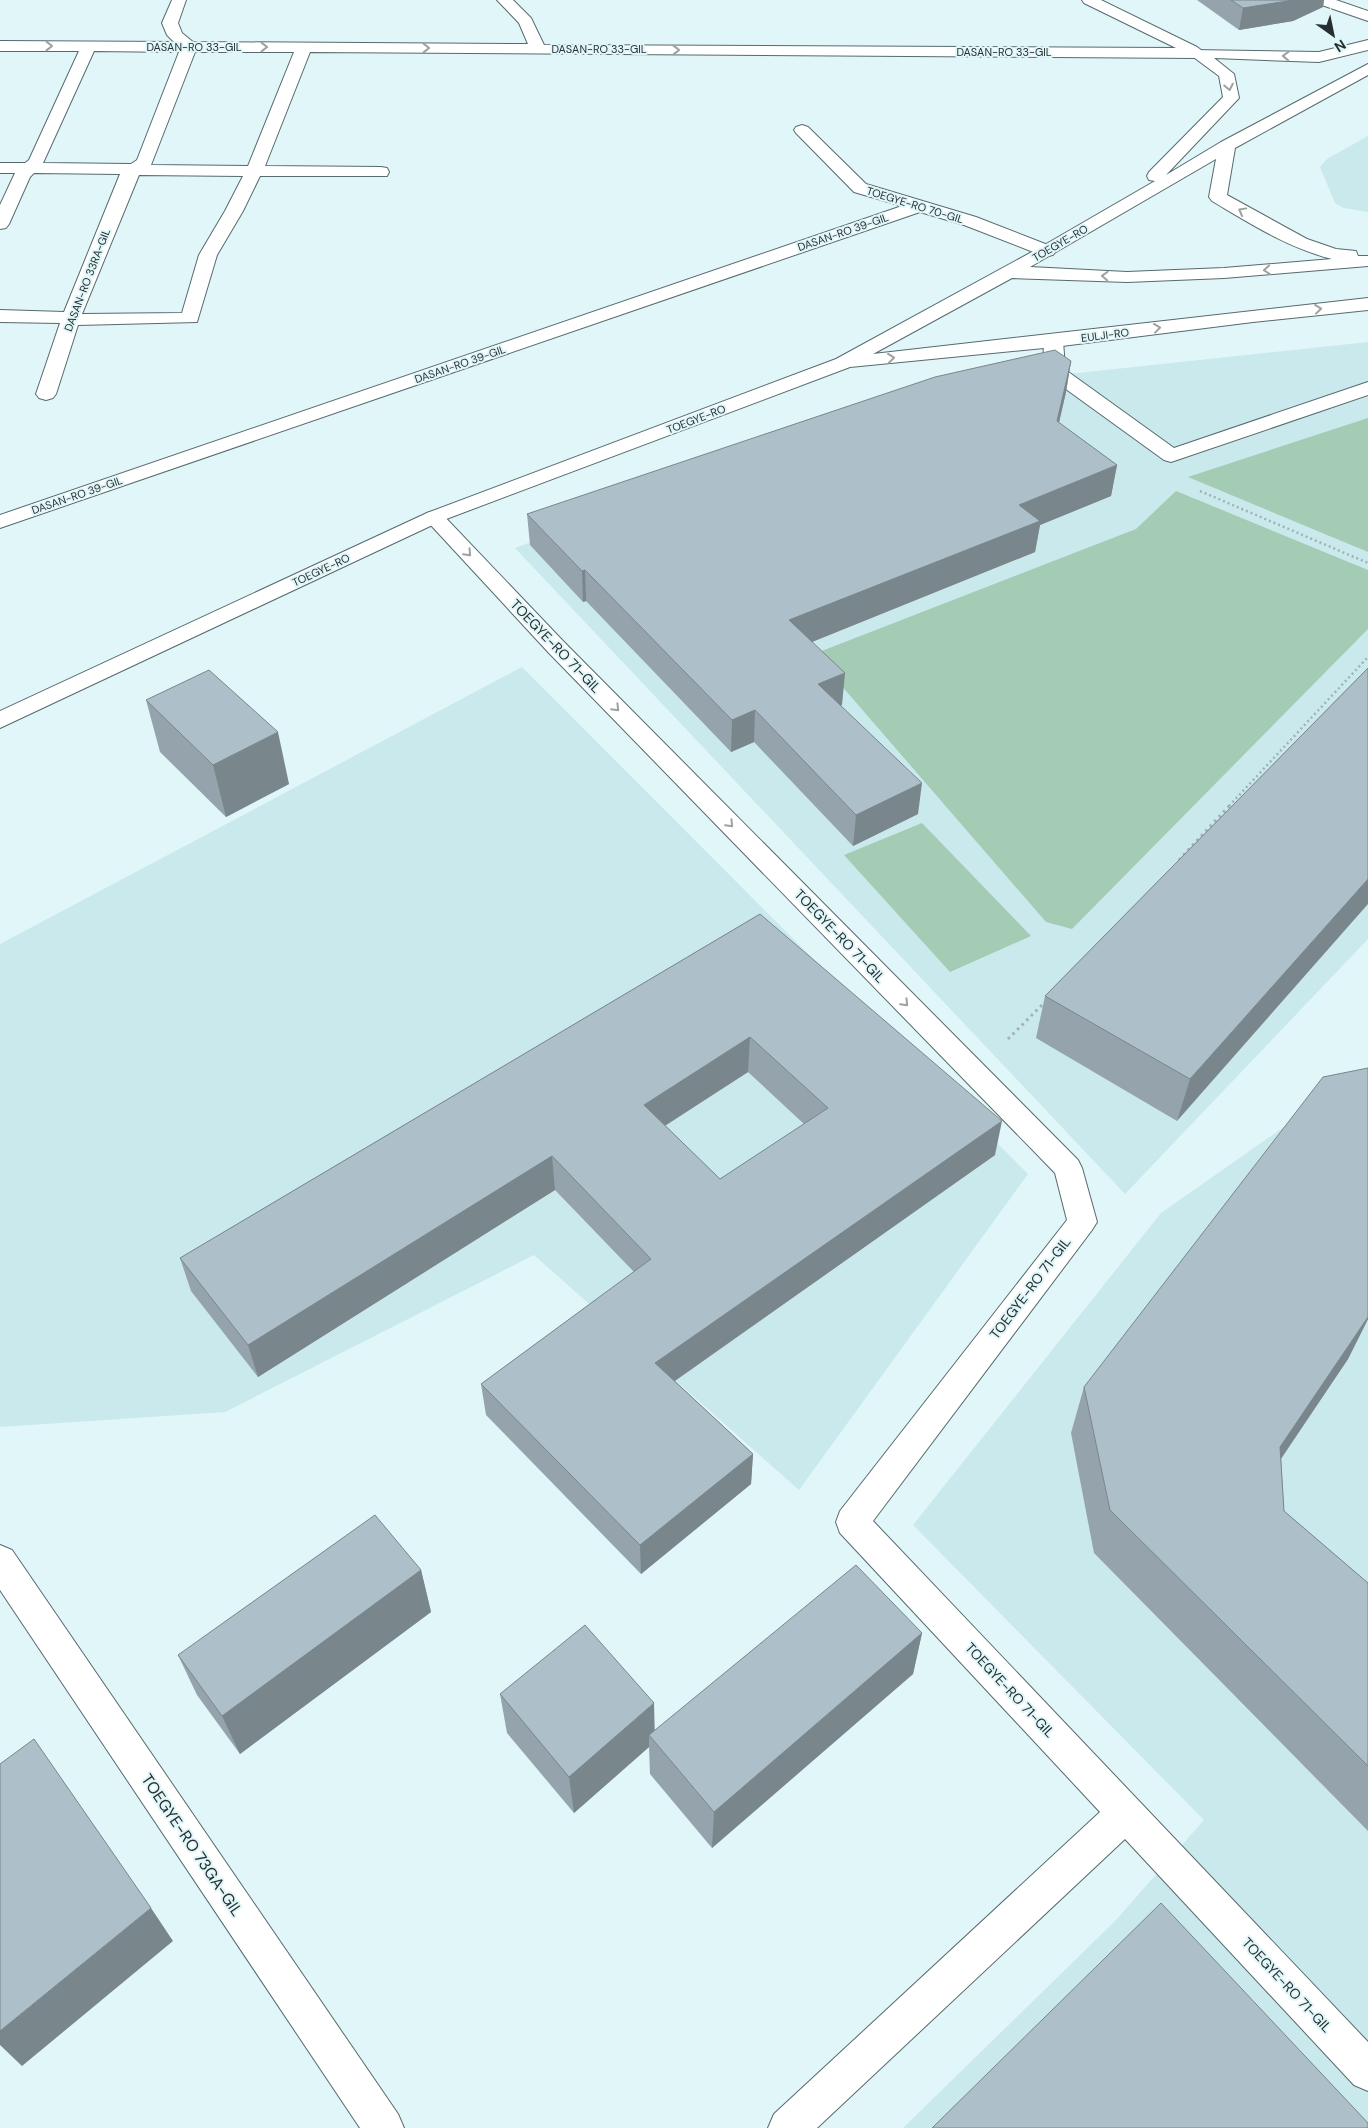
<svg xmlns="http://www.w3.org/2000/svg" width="1368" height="2128" viewBox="0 0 1368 2128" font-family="'DM Sans',sans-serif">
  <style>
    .built { fill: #cae9ed }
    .green { fill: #a4cbb4 }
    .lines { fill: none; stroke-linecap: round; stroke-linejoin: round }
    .minor-casing { stroke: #576a6d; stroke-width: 2 }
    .major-casing { stroke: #576a6d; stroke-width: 2 }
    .path-far1 { stroke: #a0b2b4; stroke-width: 2.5; stroke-dasharray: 2 3; stroke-linecap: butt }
    .path { stroke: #a0b2b4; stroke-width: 3; stroke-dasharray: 2.5 4; stroke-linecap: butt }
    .minor { fill: #fff; fill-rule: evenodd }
    .major { fill: #fff; fill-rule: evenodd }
    .wall { fill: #95a4ac; fill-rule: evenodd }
    .shaded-wall { fill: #79868c }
    .building { fill: #adbfc8; stroke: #79868c; fill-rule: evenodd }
    .oneway { stroke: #9da1a2 }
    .labels { text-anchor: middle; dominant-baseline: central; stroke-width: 4; stroke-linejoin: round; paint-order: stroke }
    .far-street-label { font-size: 11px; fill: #262f30; stroke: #e0f6f9 }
    .street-label { font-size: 14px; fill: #262f30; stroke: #e0f6f9 }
    .near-street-label { font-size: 16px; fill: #262f30; stroke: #e0f6f9 }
  </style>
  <rect width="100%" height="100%" fill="#e0f6f9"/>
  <g class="built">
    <path d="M 1368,136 L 1368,212 L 1344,208 L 1335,203 L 1320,167 L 1327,159 Z"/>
    <path d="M 1368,342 L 1368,939 L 1125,1194 L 515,548 L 893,406 L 1059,375 Z"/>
    <path d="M 522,667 L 1028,1174 L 799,1490 L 534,1255 L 225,1412 L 0,1427 L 0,944 Z"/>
    <path d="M 1368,1068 L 1368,2128 L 903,2128 L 1116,1920 L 1204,1820 L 913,1525 L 1161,1213 Z"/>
  </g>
  <g class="green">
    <path d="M 1368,418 L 1368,552 L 1188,477 Z"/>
    <path d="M 1176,491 L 1368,570 L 1368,629 L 1072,929 L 1046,922 L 814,654 L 1136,529 Z"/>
    <path d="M 922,823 L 1031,936 L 950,972 L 844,855 Z"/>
  </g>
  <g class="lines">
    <g class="minor-casing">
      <g id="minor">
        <path d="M 172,0 L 186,0 L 178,23 L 182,33 L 193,42 L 528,44 L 519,23 L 497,0 L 513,0 L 531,18 L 544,45 L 1176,48 L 1084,3 L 1082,0 L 1101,0 L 1197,47 L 1205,53 L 1202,56 L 1197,58 L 310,52 L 265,166 L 381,167 L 387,168 L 389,172 L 387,176 L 260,176 L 243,211 L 217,255 L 197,322 L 78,325 L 56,394 L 53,398 L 46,400 L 39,398 L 36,394 L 60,323 L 0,322 L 0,310 L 64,312 L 120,174 L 34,173 L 30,177 L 9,224 L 6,228 L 0,229 L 0,205 L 15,173 L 0,173 L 0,163 L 25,163 L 29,160 L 79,51 L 0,51 L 0,41 L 174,42 L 167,35 L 162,23 ZM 94,51 L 179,52 L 137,160 L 131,164 L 43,163 ZM 195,52 L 294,52 L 248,166 L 151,165 ZM 139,175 L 243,176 L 225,211 L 199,255 L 182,313 L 82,314 Z"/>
        <path d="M 1314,0 L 1336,0 L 1368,11 L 1368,21 L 1316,3 Z"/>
        <path d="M 802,125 L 808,127 L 866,184 L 976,217 L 1053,247 L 1056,251 L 1053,255 L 1047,256 L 1041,255 L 964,225 L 920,212 L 0,528 L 0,515 L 902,206 L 854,192 L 796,133 L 794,130 L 796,127 Z"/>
        <path d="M 1054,335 L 1061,337 L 1063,341 L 1065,368 L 1067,371 L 1174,448 L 1368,382 L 1368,395 L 1171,462 L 1164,460 L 1052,379 C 1045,369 1040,348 1047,337 Z"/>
        <path d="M 434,511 L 441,513 L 564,642 L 1078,1160 L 1082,1168 L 1097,1222 L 1092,1230 L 873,1521 L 1368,2042 L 1368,2091 L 1354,2085 L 1125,1839 L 817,2128 L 768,2128 L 774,2114 L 1100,1812 L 840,1533 L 836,1522 L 840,1511 L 1067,1220 L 1055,1173 L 548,652 L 427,521 L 423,517 L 427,513 Z"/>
        <path d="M 0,1545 L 12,1550 L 398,2114 L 404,2128 L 360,2128 L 0,1590 Z"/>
      </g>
    </g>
    <g class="major-casing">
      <path id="major" d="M 1368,40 L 1368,50 L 1319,62 L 1214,58 L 1234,74 L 1239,98 L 1166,175 L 1221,142 L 1368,64 L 1368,75 L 1235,148 L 1227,195 L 1307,239 L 1336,249 L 1356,251 L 1358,256 L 1368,256 L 1368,266 L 1224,278 L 1127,282 L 1012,278 L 873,354 L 1368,298 L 1368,310 L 1253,322 L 1054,347 L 850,367 L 441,521 L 0,728 L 0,711 L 427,513 L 836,359 L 1041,247 L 1155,181 L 1149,180 L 1147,176 L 1149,172 L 1223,97 L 1219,76 L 1192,56 L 1189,53 L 1192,50 L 1319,52 ZM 1216,159 L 1209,197 L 1212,201 C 1251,224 1288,248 1332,259 L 1224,268 L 1127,272 L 1030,267 Z"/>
    </g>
    <g class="path-far1">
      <path d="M 1200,491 L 1368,563"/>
      <path d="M 1229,806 L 1368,657"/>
    </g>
    <g class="path">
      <path d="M 1179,860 L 1230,805"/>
      <path d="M 1008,1039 L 1044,1003"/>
    </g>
    <use href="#minor" class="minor"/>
    <use href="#major" class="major"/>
  </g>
  <g class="wall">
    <path d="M 1197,0 L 1324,0 L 1323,7 L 1293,21 L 1239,30 Z"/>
    <path d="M 1071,361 L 1066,392 L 1059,423 L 1117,465 L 1111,496 L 1040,525 L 1035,552 L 812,642 L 842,705 L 840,706 L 918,814 L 853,846 L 754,742 L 731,752 L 586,601 L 583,602 L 530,545 L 527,514 Z"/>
    <path d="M 1368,668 L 1177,1121 L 1036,1038 L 1045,996 Z"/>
    <path d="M 146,700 L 289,784 L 226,817 L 160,752 Z"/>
    <path d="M 760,914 L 995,1155 L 675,1381 L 753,1454 L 751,1484 L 641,1574 L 486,1415 L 481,1384 L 634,1272 L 555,1190 L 258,1377 L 191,1291 L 180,1258 ZM 748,1072 L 804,1124 L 720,1179 L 665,1126 Z"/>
    <path d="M 1368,1068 L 1368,1319 L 1348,1359 L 1281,1459 L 1284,1511 L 1368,1583 L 1368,1831 L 1094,1553 L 1071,1433 L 1084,1387 Z"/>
    <path d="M 421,1570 L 431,1612 L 240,1754 L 197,1695 L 178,1655 Z"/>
    <path d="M 922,1633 L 913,1674 L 712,1848 L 650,1774 L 649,1747 L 574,1813 L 507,1733 L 500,1694 L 655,1730 Z"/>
  </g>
  <g class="shaded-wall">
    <path d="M 1294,0 L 1324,0 L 1323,7 L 1293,21 L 1239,30 L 1243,8 Z"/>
    <path d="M 1071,361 L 1066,392 L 1052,452 L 1057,421 Z"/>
    <path d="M 1117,465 L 1111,496 L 1040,525 L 1035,552 L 787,652 L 789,620 L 1019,505 Z"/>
    <path d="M 585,570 L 586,601 L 583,602 L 582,571 Z"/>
    <path d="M 845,673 L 842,705 L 816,716 L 818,684 Z"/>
    <path d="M 755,710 L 754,742 L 731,752 L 732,720 Z"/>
    <path d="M 278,732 L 289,784 L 226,817 L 213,765 Z"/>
    <path d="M 922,783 L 918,814 L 853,846 L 856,815 Z"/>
    <path d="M 1368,879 L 1368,904 L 1177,1121 L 1190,1079 Z"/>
    <path d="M 750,1037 L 748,1072 L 644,1139 L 644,1105 Z"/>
    <path d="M 1002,1121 L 995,1155 L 656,1394 L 655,1363 Z"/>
    <path d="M 552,1156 L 555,1190 L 258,1377 L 248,1345 Z"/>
    <path d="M 1368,1317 L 1368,1319 L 1348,1359 L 1259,1491 L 1280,1447 Z"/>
    <path d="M 753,1454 L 751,1484 L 641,1574 L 640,1545 Z"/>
    <path d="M 421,1570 L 431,1612 L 240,1754 L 222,1716 Z"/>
    <path d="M 922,1633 L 913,1674 L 712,1848 L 714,1812 Z"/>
    <path d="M 654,1703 L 655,1741 L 649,1735 L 649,1747 L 574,1813 L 569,1777 Z"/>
    <path d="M 151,1908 L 173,1941 L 22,2066 L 0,2045 L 0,2031 Z"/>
  </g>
  <g class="building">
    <path d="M 1231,0 L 1294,0 L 1243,8 Z"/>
    <path d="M 1055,350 L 1071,361 L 1057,421 L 1117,465 L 1019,505 L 1040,521 L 789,620 L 845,673 L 818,684 L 922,783 L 856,815 L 755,710 L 732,720 L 585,570 L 582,571 L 527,514 L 935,377 Z"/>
    <path d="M 1368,668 L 1368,879 L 1190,1079 L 1045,996 Z"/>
    <path d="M 209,670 L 278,732 L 213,765 L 146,700 Z"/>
    <path d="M 760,914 L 1002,1121 L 655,1363 L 753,1454 L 640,1545 L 481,1384 L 651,1259 L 552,1156 L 248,1345 L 180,1258 ZM 750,1037 L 828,1108 L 720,1179 L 644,1105 Z"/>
    <path d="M 1368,1068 L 1368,1317 L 1280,1447 L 1284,1511 L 1368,1583 L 1368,1766 L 1110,1510 L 1084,1387 L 1323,1077 Z"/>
    <path d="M 375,1515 L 421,1570 L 222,1716 L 178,1655 Z"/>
    <path d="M 856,1565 L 922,1633 L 714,1812 L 649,1735 Z"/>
    <path d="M 585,1625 L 654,1703 L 569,1777 L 500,1694 Z"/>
    <path d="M 34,1739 L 151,1908 L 0,2031 L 0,1764 Z"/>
    <path d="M 1161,1903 L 1368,2123 L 1368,2128 L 932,2128 Z"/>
  </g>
  <defs><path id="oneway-chevron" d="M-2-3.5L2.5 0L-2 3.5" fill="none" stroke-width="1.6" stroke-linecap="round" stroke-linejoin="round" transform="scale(1.25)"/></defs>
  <g class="oneway">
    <use href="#oneway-chevron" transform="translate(49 46)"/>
    <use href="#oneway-chevron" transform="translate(264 47)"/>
    <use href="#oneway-chevron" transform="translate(426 48)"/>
    <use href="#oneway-chevron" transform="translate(676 50)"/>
    <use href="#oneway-chevron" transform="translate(1286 56) rotate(-178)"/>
    <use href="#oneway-chevron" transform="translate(1229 87) rotate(79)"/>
    <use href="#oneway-chevron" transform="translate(1242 211) rotate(-151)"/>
    <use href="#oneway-chevron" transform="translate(1267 270) rotate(175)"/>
    <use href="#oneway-chevron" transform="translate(1105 276) rotate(-177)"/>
    <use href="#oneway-chevron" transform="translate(1318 309) rotate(-6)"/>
    <use href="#oneway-chevron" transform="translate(1157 328) rotate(-7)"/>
    <use href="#oneway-chevron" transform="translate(891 358) rotate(-6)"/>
    <use href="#oneway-chevron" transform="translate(468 553) rotate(47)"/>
    <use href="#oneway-chevron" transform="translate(616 708) rotate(46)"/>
    <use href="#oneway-chevron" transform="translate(730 824) rotate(46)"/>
    <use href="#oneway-chevron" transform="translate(905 1003) rotate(46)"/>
  </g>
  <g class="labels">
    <g class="far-street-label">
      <text x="194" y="47">DASAN-RO 33-GIL</text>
      <text x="599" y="49">DASAN-RO 33-GIL</text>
      <text x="1004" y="52">DASAN-RO 33-GIL</text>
      <text transform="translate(915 205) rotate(17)">TOEGYE-RO 70-GIL</text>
      <text transform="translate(843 232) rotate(-19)">DASAN-RO 39-GIL</text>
      <text transform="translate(1060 243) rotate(-30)">TOEGYE-RO</text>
      <text transform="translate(87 280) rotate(-69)">DASAN-RO 33RA-GIL</text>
      <text transform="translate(1105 335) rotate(-7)">EULJI-RO</text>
      <text transform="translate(460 364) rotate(-19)">DASAN-RO 39-GIL</text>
      <text transform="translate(696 419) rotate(-21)">TOEGYE-RO</text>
      <text transform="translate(77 495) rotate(-19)">DASAN-RO 39-GIL</text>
      <text transform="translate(321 570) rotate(-25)">TOEGYE-RO</text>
    </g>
    <g class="street-label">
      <text transform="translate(556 646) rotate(46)">TOEGYE-RO 71-GIL</text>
      <text transform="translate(840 936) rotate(46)">TOEGYE-RO 71-GIL</text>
      <text transform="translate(1030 1288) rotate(-53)">TOEGYE-RO 71-GIL</text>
      <text transform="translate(1010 1690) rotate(47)">TOEGYE-RO 71-GIL</text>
      <text transform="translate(1287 1985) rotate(47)">TOEGYE-RO 71-GIL</text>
    </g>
    <g class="near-street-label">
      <text transform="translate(192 1845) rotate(56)">TOEGYE-RO 73GA-GIL</text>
    </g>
  </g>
  <g transform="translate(1333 35) rotate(147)" stroke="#e0f6f9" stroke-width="4" paint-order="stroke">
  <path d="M0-4L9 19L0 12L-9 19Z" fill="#262f30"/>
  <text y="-8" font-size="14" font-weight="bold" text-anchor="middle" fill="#262f30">N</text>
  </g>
</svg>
